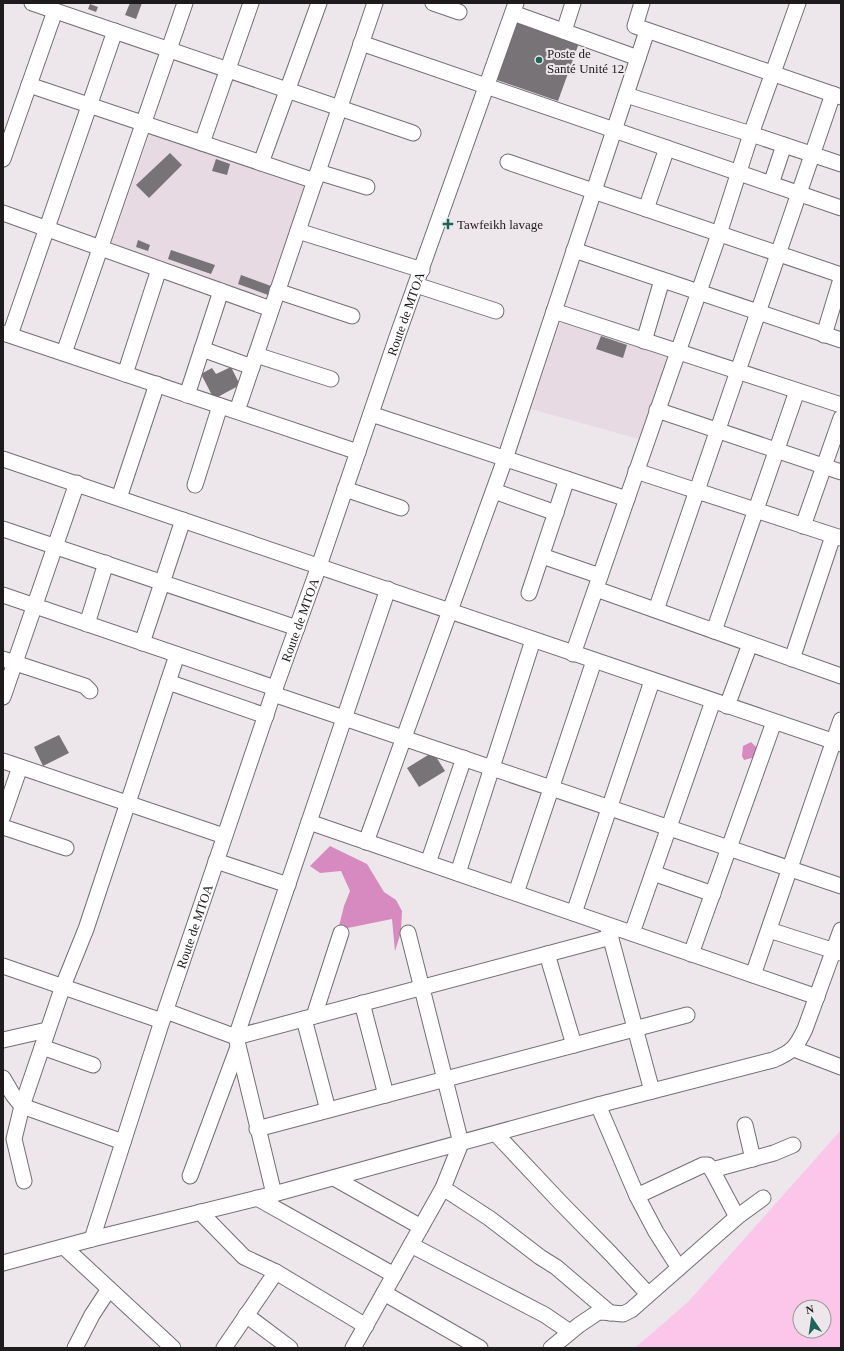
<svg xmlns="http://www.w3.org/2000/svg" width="844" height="1351" viewBox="0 0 844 1351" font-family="'Times New Roman',serif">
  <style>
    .built { fill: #e7dae3 }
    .green { fill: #fbc6e9; fill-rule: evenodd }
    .water { fill: #d68abf }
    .building { fill: #787376 }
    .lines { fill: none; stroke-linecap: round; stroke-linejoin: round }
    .minor-casing { stroke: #736e71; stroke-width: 17 }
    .minor { stroke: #fff; stroke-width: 15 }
    .poi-dot { fill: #1e6456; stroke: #ede7eb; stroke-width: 1.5 }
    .labels { text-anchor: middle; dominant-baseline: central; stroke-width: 4; stroke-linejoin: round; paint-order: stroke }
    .poi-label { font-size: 13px; fill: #1d1b1c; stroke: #ede7eb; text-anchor: start }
    .street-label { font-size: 13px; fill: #1d1b1c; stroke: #ede7eb }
  </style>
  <rect width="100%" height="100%" fill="#ede7eb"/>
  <g class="built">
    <path d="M 150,133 L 308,185 L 269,300 L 110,247 Z"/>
    <path d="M 573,321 L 671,352 L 642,440 L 531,409 L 560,323 Z"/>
  </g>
  <path class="green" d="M 841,1130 L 841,1348 L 635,1348 L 689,1301 ZM 800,1307 L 824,1307 L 824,1331 L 800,1331 Z"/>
  <g class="water">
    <path d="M 751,742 L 757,748 L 756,757 L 744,760 L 742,756 L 743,746 Z"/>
    <path d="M 330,846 L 367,864 L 384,892 L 396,900 L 402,911 L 401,932 L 395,951 L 392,919 L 338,930 L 344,906 L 350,891 L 341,871 L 320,873 L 310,866 Z"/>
  </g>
  <g class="building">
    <path d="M 130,3 L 142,3 L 136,19 L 125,15 Z"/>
    <path d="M 90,4 L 98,7 L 96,12 L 88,9 Z"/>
    <path d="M 519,17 L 580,40 L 558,101 L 497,80 Z"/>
    <path d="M 170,153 L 182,165 L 149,198 L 136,185 Z"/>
    <path d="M 216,159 L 230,164 L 227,175 L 212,171 Z"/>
    <path d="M 138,240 L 150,245 L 148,251 L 136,247 Z"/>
    <path d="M 171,250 L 215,265 L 211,274 L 168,259 Z"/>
    <path d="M 241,275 L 271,286 L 268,295 L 238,284 Z"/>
    <path d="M 601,336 L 627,345 L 623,358 L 596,349 Z"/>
    <path d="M 231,367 L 240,385 L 214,399 L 201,374 L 212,368 L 216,374 Z"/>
    <path d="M 59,735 L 69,753 L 43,766 L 34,747 Z"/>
    <path d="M 433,752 L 445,771 L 419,787 L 407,768 Z"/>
  </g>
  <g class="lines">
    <g class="minor-casing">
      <g id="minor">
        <path d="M 32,3 L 413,133"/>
        <path d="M 433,3 L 459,12"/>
        <path d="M 642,3 L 635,26 L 841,97"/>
        <path d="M 513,13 L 638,58"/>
        <path d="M 564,31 L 573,3"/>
        <path d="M 361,43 L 841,208"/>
        <path d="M 29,85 L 315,181"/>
        <path d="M 626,95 L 751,134 L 841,164"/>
        <path d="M 202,143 L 251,3"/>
        <path d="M 3,159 L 55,11"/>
        <path d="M 508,162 L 841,275"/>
        <path d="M 261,163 L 319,3"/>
        <path d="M 318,172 L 367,187"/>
        <path d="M 771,184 L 784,145"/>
        <path d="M 646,209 L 667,148"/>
        <path d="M 3,213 L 271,309"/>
        <path d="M 298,231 L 422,270"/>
        <path d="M 574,250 L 841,340"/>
        <path d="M 416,285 L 496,311"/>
        <path d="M 277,291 L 352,316"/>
        <path d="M 554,311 L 841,405"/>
        <path d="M 3,333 L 358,452"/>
        <path d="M 10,335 L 115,31"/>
        <path d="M 824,335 L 841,279"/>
        <path d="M 644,341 L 662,280"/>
        <path d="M 202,349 L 252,367"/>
        <path d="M 64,353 L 185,3"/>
        <path d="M 256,355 L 331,379"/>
        <path d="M 125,374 L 159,269"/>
        <path d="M 187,395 L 221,291"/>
        <path d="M 657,410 L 841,472"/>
        <path d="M 237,411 L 375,3"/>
        <path d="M 371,414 L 627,499"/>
        <path d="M 3,459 L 841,744"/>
        <path d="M 636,471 L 841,538"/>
        <path d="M 195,485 L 220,406"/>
        <path d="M 345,489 L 401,508"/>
        <path d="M 494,491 L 556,513"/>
        <path d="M 119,498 L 157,384"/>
        <path d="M 803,526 L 841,418"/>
        <path d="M 3,529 L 297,628"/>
        <path d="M 542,556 L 600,576"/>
        <path d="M 596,589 L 841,676"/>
        <path d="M 529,593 L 567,479"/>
        <path d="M 3,595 L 275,688"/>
        <path d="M 656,610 L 833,94"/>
        <path d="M 87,624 L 106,563"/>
        <path d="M 714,631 L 797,391"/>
        <path d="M 142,643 L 183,520"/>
        <path d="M 573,654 L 719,234 L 751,134 L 798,3"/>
        <path d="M 3,659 L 85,686 L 90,691"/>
        <path d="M 792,659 L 833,536"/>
        <path d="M 168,682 L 266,716"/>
        <path d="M 273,694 L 841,886"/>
        <path d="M 3,697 L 77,483"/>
        <path d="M 727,706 L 750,644"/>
        <path d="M 3,761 L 224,836"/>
        <path d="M 3,816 L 20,767"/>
        <path d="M 309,822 L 817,997"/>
        <path d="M 3,827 L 66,848"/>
        <path d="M 366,842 L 505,459 L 647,31"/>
        <path d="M 216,861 L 288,885"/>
        <path d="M 428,863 L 464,758"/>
        <path d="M 458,873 L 533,640"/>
        <path d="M 653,873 L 713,894"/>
        <path d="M 516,893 L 594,661"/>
        <path d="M 574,913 L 652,681"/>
        <path d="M 608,928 L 652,1091"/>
        <path d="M 769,930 L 841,953"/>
        <path d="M 632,933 L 713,701"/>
        <path d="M 547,954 L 574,1045"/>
        <path d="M 691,954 L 774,722"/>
        <path d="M 3,966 L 162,1021"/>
        <path d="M 753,975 L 841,720"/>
        <path d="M 362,1003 L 386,1095"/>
        <path d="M 166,1011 L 236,1037 L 611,937"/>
        <path d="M 314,1016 L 341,933"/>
        <path d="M 304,1019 L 328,1110"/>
        <path d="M 3,1040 L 47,1030"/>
        <path d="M 42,1047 L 93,1065"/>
        <path d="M 794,1049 L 841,1067"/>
        <path d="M 3,1078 L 13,1095 L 22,1106 L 123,1142"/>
        <path d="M 598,1105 L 637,1196 L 656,1232 L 679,1268"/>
        <path d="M 745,1125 L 753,1159"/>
        <path d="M 257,1129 L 687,1015"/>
        <path d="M 496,1134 L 560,1202 L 611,1254 L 648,1294"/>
        <path d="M 712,1170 L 774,1153 L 793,1145"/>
        <path d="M 190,1176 L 238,1047"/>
        <path d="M 334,1178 L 421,1227"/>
        <path d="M 24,1181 L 14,1139 L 22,1106 L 63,986 L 86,929 L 177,655"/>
        <path d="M 443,1188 L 489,1218 L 540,1257 L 556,1267 L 610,1313"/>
        <path d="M 274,1194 L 236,1037 L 388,589"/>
        <path d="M 637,1196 L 703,1165 L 708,1165 L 712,1170 L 737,1217"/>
        <path d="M 257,1198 L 394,1275"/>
        <path d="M 200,1212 L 244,1257 L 276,1272 L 366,1326"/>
        <path id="s1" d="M 92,1239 L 162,1021 L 273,694 L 319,566 L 398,334 L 516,3"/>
        <path d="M 411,1245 L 545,1315 L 570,1332"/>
        <path d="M 64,1247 L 173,1348"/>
        <path d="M 3,1263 L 92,1239 L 274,1194 L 598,1105 L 773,1060 C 792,1052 796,1048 805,1029 L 841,930"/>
        <path d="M 384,1293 L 480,1348"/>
        <path d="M 246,1315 L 290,1348"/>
        <path d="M 75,1348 L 92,1315 L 109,1289"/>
        <path d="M 224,1348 L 276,1272"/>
        <path d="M 353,1348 L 443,1188 L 461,1143 L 408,933"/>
        <path d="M 551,1348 L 579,1325 L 597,1313 L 602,1312 L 623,1314 L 631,1310 L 737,1217 L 763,1198"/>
      </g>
    </g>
    <use href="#minor" class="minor"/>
  </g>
  <g class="poi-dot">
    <circle cx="539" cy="60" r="4"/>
    <path d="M446 218h4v4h4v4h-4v4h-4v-4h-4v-4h4z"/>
  </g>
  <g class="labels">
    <g class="poi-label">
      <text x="547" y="53">Poste de<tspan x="547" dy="15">Santé Unité 12</tspan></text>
      <text x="457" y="224">Tawfeikh lavage</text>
    </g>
    <g class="street-label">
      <text stroke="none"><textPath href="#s1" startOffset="977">Route de MTOA</textPath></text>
      <text stroke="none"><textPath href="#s1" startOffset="653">Route de MTOA</textPath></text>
      <text stroke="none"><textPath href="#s1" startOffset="329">Route de MTOA</textPath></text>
    </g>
  </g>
  <rect width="844" height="1351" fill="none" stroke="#1d1b1c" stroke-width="8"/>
  <g transform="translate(812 1319) rotate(347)"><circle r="19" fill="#ede7eb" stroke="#9a9598"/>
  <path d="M0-3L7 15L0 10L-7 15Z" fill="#1e6456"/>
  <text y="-6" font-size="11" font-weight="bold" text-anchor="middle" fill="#1d1b1c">N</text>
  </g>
</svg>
